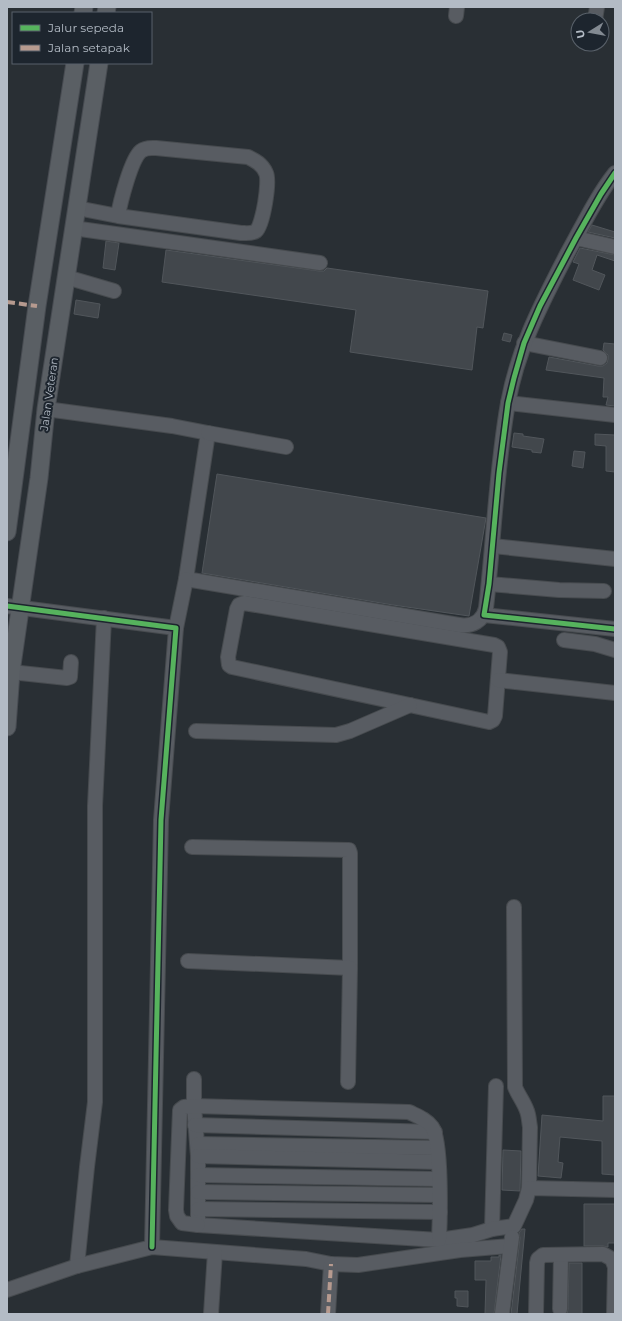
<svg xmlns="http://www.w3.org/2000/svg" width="622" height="1321" viewBox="0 0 622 1321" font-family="Montserrat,sans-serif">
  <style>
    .building { fill: #42474c; stroke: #51565b }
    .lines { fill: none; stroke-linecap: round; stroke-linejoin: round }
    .minor-casing { stroke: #474b4f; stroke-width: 16 }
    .major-casing { stroke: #474b51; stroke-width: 19 }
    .minor { stroke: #585c62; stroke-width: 14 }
    .major { stroke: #5a5f64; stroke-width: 17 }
    .quiet { stroke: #b69a8f; stroke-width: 4; stroke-dasharray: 8 4; stroke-linecap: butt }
    .cycleway-casing { stroke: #1d252e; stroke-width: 8 }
    .cycleway { stroke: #56b35d; stroke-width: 5 }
    .labels { text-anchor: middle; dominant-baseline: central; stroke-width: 4; stroke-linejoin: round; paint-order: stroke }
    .street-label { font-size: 11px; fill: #b3bbc5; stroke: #1d252e }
  </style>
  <rect width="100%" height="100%" fill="#292f34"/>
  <g class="building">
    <path d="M 592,225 L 615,232 L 615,238 L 588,232 Z"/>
    <path d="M 106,241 L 119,243 L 115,270 L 103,268 Z"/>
    <path d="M 580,248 L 615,255 L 615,261 L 597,255 L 592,270 L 605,275 L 599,290 L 573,280 L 579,264 L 573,262 Z"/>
    <path d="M 166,250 L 319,271 L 324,271 L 327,268 L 488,291 L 483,328 L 477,327 L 472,370 L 350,352 L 356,310 L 162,282 Z"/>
    <path d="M 76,300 L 100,304 L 98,318 L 74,314 Z"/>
    <path d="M 504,333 L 512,335 L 510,342 L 502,340 Z"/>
    <path d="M 604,343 L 615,344 L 615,406 L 606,405 L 608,397 L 603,397 L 604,378 L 546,370 L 549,357 L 598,366 L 603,366 L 607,363 L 608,359 L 608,355 L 603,350 Z"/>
    <path d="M 514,433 L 523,434 L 523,436 L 544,439 L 541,453 L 532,452 L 532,450 L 512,447 Z"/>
    <path d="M 595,434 L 615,435 L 615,472 L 606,471 L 606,446 L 595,445 Z"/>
    <path d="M 574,451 L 585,452 L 583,468 L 572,466 Z"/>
    <path d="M 217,474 L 486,518 L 469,616 L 393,605 L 202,573 Z"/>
    <path d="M 603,1096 L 615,1096 L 615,1175 L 602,1174 L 602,1141 L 560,1137 L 558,1162 L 563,1163 L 561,1178 L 538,1176 L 542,1115 L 603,1121 Z"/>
    <path d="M 503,1150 L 521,1151 L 520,1191 L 502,1190 Z"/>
    <path d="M 584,1204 L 615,1204 L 615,1243 L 608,1243 L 608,1247 L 603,1246 L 584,1246 Z"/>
    <path d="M 522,1229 L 525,1229 L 517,1314 L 511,1314 L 520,1238 L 519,1233 Z"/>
    <path d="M 499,1255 L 501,1255 L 494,1314 L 485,1314 L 486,1280 L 475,1280 L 475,1261 L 491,1261 L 491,1257 L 499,1257 Z"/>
    <path d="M 569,1263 L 582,1263 L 582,1314 L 567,1314 L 568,1309 Z"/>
    <path d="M 455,1291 L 468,1291 L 468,1307 L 457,1306 L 457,1298 L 455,1298 Z"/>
  </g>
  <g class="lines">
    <g class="minor-casing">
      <g id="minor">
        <path d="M 456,16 L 457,7"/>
        <path d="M 595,20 L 597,7"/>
        <path d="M 77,208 L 118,216 C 120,203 131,159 141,151 C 146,147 151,148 156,148 L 248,157 C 256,161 262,164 266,173 C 270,181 263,225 256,231 C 252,234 246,233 241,233 L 118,216"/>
        <path d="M 73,228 L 320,263"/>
        <path d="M 576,238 L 615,247"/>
        <path d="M 66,277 L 114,291"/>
        <path d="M 524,343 L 600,358"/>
        <path d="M 508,403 L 615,415"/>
        <path d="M 46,409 L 172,426 L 208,433 L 186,579 L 459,625 C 472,627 483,621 486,608 C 494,540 496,470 508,403 C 518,347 542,303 567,254 C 582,227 596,197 615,173"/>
        <path d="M 208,433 L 286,447"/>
        <path d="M 493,546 L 615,559"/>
        <path d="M 489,584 L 559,590 L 604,591"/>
        <path d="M 244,603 L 494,645 L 498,647 L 500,652 L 495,716 L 493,720 L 489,722 L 232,667 L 229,665 L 228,657 L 237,609 L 239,605 Z"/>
        <path d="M 7,606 L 176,628"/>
        <path d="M 484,615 L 615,629"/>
        <path d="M 564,640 L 595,644 L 615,650"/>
        <path d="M 11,672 L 67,678 L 70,677 L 71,662"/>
        <path d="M 498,680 L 615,693"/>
        <path d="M 196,731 L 336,735 L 350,731 L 410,705"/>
        <path d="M 192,847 L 349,850 L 350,853 L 350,968"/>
        <path d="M 514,907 L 515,1087 C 518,1095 524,1102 527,1111 C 529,1116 529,1122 530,1127 L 529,1188"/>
        <path d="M 188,961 L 350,968 L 348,1082"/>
        <path d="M 194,1079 L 194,1106 L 198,1156 L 198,1225 L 439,1240 L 473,1235 L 492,1229 L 496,1086"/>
        <path d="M 195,1125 L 435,1132"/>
        <path d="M 198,1144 L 437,1148"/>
        <path d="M 198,1156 L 438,1162"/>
        <path d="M 198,1175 L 439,1179"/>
        <path d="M 198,1192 L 439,1195"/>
        <path d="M 198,1209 L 440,1212"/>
        <path d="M 198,1225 L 182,1223 L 177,1216 L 176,1210 L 180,1110 L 184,1107 L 194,1106 L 409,1112 C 417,1116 426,1119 432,1127 C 442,1141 440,1220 439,1240"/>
        <path d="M 492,1229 L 514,1226 L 526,1200 L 529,1188 L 615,1190"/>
        <path d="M 152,1247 L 161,820 L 176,628 L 186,579"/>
        <path d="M 77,1266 L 87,1167 L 95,1102 L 95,806 L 104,618"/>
        <path d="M 7,1290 L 77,1266 L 152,1247 L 306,1259 L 331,1264 L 358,1265 L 460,1250 L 510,1246"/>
        <path d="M 560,1309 L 561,1255"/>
        <path d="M 211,1314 L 215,1252"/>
        <path d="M 328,1314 L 331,1264"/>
        <path d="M 502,1314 L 512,1237"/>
        <path d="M 536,1314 L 537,1263 L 538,1259 L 543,1255 L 603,1254 L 612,1259 L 615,1267 L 614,1314"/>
      </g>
    </g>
    <g class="major-casing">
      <g id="major">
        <path d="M 83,13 L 84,7"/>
        <path d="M 106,13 L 107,7"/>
        <path d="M 7,532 L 37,306 L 75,63"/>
        <path d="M 7,727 L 11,672 L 39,478 L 46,409 L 99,63"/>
      </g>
    </g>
    <use href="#minor" class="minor"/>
    <use href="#major" class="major"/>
    <g class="quiet">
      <path d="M 7,302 L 37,306"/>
      <path d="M 328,1314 L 331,1264"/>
    </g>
    <g class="cycleway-casing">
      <g id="cycleway">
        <path d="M 615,173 L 601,194 L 576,238 L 540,306 L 524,343 L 514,378 L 508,403 L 499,473 L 489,584 L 484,615 L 615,629"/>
        <path d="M 7,606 L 176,628 L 161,820 L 152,1247"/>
      </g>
    </g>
    <use href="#cycleway" class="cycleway"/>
  </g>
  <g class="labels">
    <g class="street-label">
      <text transform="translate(49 394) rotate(-82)">Jalan Veteran</text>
    </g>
  </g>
  <rect width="622" height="1321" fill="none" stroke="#b3bbc5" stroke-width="16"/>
  <rect x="12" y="12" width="140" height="52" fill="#1d252e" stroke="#59616a"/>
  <rect x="20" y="25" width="20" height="6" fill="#56b35d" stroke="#59616a"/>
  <text x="48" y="32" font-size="12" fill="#b3bbc5">Jalur sepeda</text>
  <rect x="20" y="45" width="20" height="6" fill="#b69a8f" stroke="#59616a"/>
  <text x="48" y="52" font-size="12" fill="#b3bbc5">Jalan setapak</text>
  <g transform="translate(590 32) rotate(259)"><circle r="19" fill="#1d252e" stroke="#59616a"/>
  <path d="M0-3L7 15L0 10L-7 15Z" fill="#838a92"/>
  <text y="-6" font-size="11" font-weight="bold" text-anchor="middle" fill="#b3bbc5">U</text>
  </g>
</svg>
